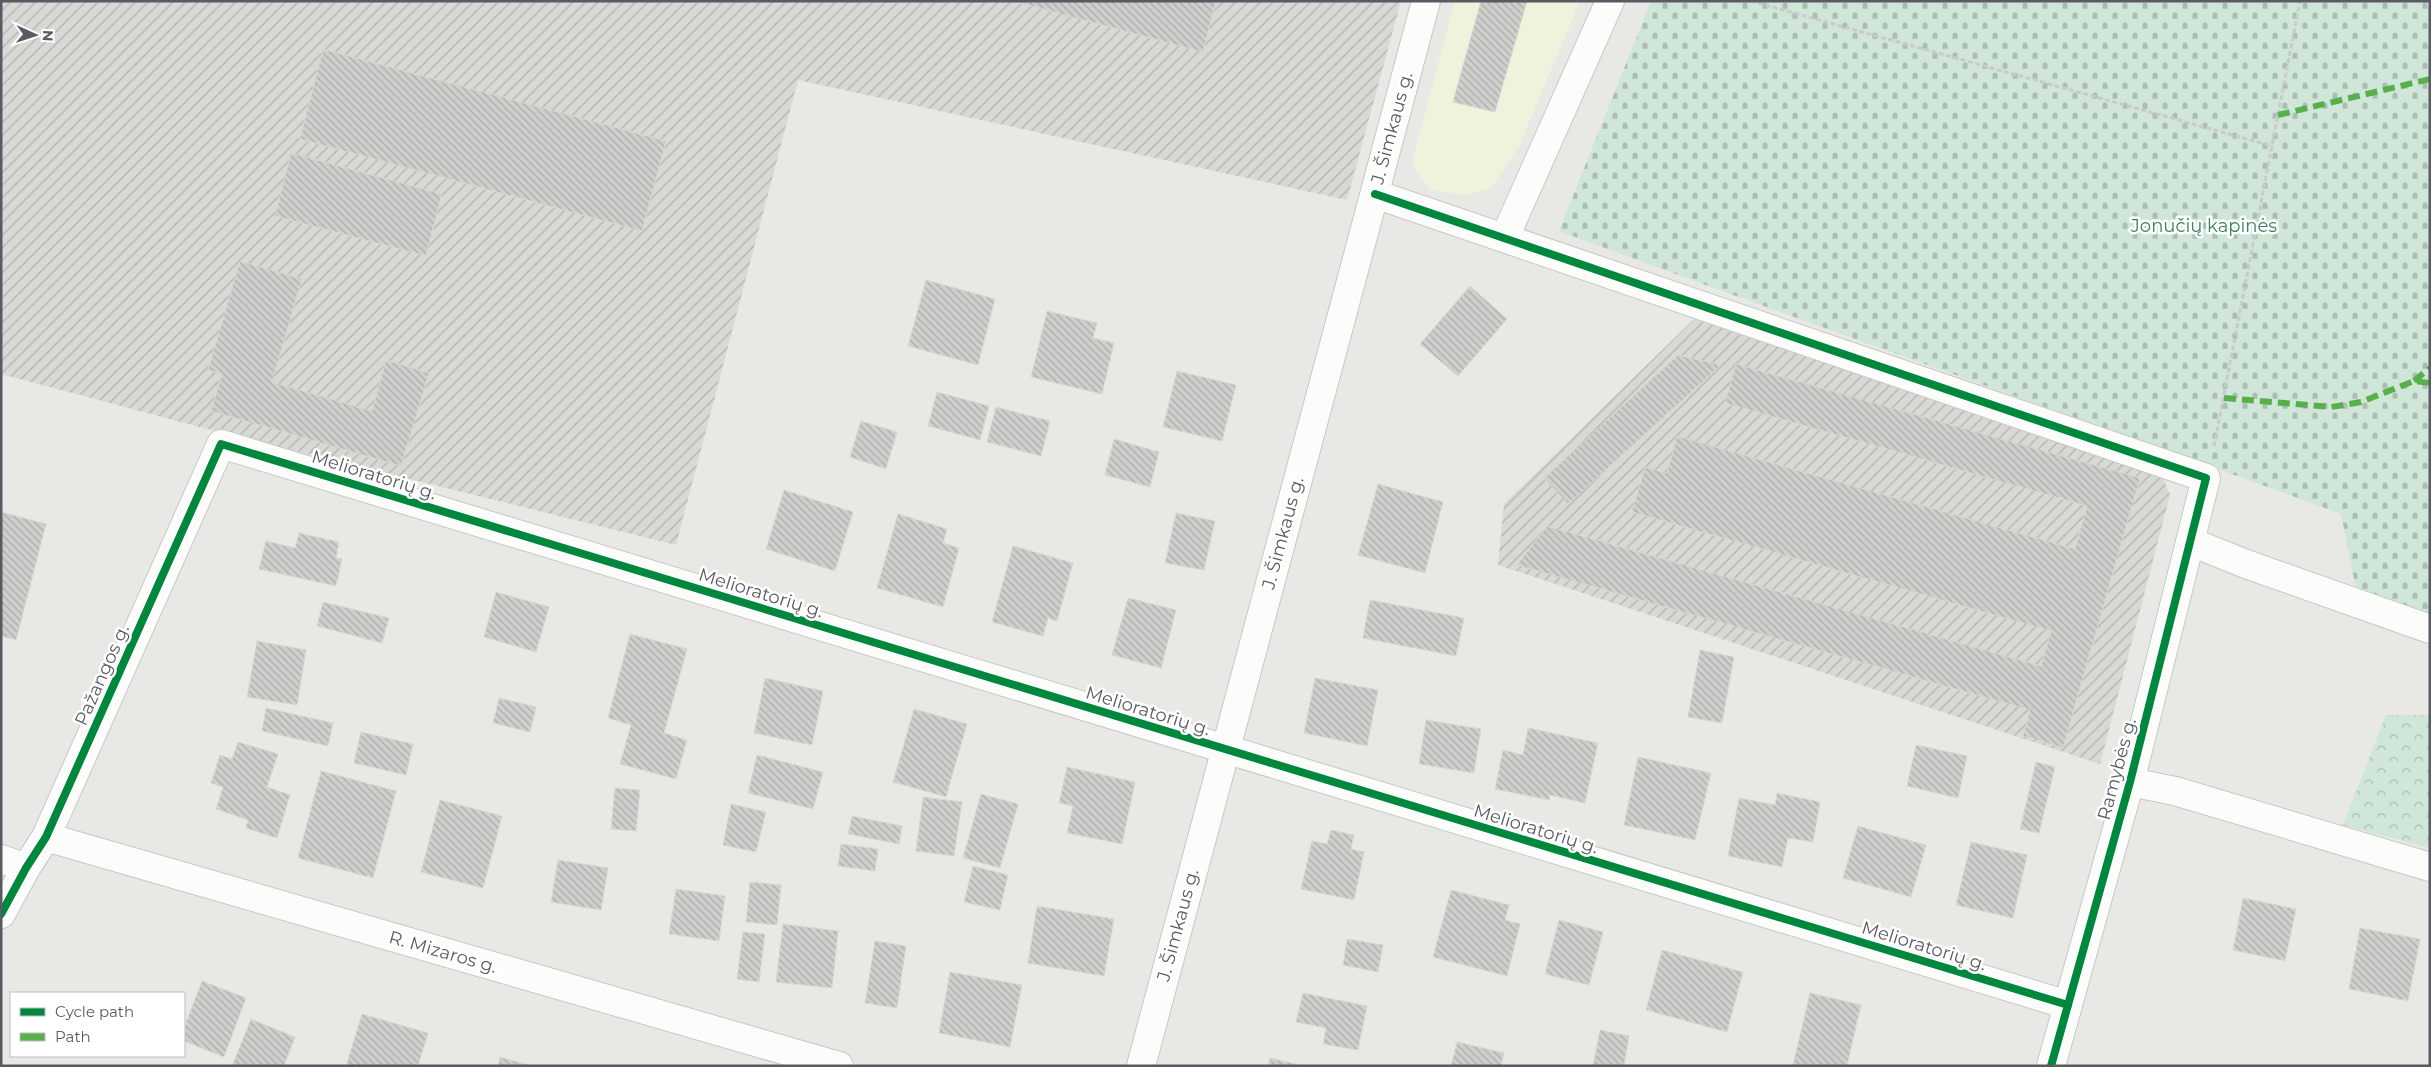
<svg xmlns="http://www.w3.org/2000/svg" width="2431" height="1067" viewBox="0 0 2431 1067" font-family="Montserrat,sans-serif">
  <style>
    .commercial { fill: #eef4dc }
    .industrial { fill: url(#industrial-furrows) }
    .forest { fill: url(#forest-crowns) }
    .cemetery { fill: url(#cemetery-stones) }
    .building { fill: url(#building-back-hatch); stroke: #d8d8d3 }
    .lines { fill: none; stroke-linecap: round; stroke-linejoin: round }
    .street-casing { stroke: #c7c7c6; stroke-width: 30 }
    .path { stroke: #c7cbcb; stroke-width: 3; stroke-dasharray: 5 2.5; stroke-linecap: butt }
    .street { stroke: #fcfcfb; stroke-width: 28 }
    .quiet { stroke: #58b04a; stroke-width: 6; stroke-dasharray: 12 6; stroke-linecap: butt }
    .cycleway-casing { stroke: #fff; stroke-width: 11 }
    .cycleway { stroke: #00873e; stroke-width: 8 }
    .labels { text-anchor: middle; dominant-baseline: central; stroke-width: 5; stroke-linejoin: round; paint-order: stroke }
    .street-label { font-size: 18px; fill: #5a5a62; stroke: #fff }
    .park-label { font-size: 18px; fill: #36845f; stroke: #fff }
  </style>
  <defs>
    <pattern id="industrial-furrows" width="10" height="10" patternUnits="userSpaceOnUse" patternTransform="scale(1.25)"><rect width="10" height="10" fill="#d8d9d4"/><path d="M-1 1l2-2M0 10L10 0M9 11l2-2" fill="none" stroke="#b2b3af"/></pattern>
    <pattern id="forest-crowns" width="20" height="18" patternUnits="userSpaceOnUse" patternTransform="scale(1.25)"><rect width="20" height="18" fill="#d0e6d9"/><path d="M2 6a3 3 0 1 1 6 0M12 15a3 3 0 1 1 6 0" fill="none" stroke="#acbdb3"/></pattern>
    <pattern id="cemetery-stones" width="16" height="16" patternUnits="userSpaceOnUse" patternTransform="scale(1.25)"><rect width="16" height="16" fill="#d0e6d9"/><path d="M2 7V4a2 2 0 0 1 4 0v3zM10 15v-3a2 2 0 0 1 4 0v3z" fill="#acbdb3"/></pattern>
    <pattern id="building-back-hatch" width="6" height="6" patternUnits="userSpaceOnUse" patternTransform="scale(1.25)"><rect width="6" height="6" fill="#cfd0cc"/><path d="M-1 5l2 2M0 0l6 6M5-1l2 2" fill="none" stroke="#abaca9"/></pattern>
  </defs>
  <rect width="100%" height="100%" fill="#e8e9e4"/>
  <path class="commercial" d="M 1455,1 L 1580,1 L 1519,146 L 1491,188 L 1464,195 L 1430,190 L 1412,163 Z"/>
  <g class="industrial">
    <path d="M 1,1 L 1401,1 L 1347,200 L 798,80 L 676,545 L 196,426 L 1,374 Z"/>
    <path d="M 1694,319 L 2162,476 L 2170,495 L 2100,764 L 1498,565 L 1504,504 Z"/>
  </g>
  <path class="forest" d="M 2386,715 L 2430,715 L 2430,848 L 2343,825 Z"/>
  <path class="cemetery" d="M 1651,1 L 2430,1 L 2430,629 L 2359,604 L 2341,514 C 2081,418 1819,328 1559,231 Z"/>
  <g class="building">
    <path d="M 1013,1 L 1216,1 L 1203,52 Z"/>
    <path d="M 1481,1 L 1527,1 L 1495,112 L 1453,102 Z"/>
    <path d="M 323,49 L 666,141 L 642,231 L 300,139 Z"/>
    <path d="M 291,153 L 442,194 L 426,256 L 275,216 Z"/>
    <path d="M 240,261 L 302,279 L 272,382 L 372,411 L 386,360 L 429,373 L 401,466 L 211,411 L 222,374 L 208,370 Z"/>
    <path d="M 926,280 L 995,299 L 978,365 L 908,346 Z"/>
    <path d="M 1470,286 L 1507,319 L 1458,376 L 1420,344 Z"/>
    <path d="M 1047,311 L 1097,323 L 1093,338 L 1114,343 L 1102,394 L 1031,377 Z"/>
    <path d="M 1678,355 L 1721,365 L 1568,504 L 1544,478 Z"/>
    <path d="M 1736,364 L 2140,478 L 2063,748 L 2023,736 L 2030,710 L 1517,565 L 1547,526 L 2041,666 L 2051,631 L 1632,512 L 1645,467 L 1667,473 L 1677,436 L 2075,549 L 2087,506 L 1725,403 Z"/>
    <path d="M 1177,371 L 1236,385 L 1222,441 L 1163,427 Z"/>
    <path d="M 937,392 L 989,406 L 980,440 L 928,426 Z"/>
    <path d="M 996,407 L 1050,421 L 1041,456 L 987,442 Z"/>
    <path d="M 861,421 L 897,432 L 886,469 L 850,457 Z"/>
    <path d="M 1114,439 L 1159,452 L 1150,487 L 1105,475 Z"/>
    <path d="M 1378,484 L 1443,502 L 1425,573 L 1358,555 Z"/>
    <path d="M 784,490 L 853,512 L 835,571 L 766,549 Z"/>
    <path d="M 1,512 L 46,524 L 16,640 L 1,636 Z"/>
    <path d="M 1176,513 L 1215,521 L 1204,570 L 1165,563 Z"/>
    <path d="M 898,514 L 947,529 L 943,543 L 959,548 L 943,607 L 877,588 Z"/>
    <path d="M 299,533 L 339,542 L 336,558 L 342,559 L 336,586 L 259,569 L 266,541 L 295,548 Z"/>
    <path d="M 1013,546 L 1073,563 L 1057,621 L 1048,618 L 1043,636 L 992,622 Z"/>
    <path d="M 496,592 L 549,607 L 536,652 L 484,637 Z"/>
    <path d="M 1128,598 L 1176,610 L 1161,668 L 1112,655 Z"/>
    <path d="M 1370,600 L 1464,618 L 1456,656 L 1363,638 Z"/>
    <path d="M 323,602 L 389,618 L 382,643 L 317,626 Z"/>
    <path d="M 630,634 L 687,649 L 664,733 L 687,740 L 676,779 L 620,764 L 631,725 L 608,718 Z"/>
    <path d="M 257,641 L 306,650 L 297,705 L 247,697 Z"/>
    <path d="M 1700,650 L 1734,657 L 1722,723 L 1688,717 Z"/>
    <path d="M 765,678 L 823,691 L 812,745 L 754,733 Z"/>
    <path d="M 1315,678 L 1378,690 L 1367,746 L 1304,733 Z"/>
    <path d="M 499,698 L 536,707 L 530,732 L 493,723 Z"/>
    <path d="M 266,708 L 333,723 L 328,746 L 262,731 Z"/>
    <path d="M 914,709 L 967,724 L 946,797 L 893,782 Z"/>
    <path d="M 1426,720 L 1481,729 L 1474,773 L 1419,764 Z"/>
    <path d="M 1528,728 L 1598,743 L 1585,803 L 1550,795 L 1549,800 L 1495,789 L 1503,750 L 1523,755 Z"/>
    <path d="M 361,732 L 413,744 L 406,775 L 354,763 Z"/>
    <path d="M 238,742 L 278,754 L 267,787 L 290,795 L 277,838 L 246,828 L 248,820 L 216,809 L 223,787 L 211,783 L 220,755 L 232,759 Z"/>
    <path d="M 1916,745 L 1967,756 L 1958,798 L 1907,786 Z"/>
    <path d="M 757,755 L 823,772 L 813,809 L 748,793 Z"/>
    <path d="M 1638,757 L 1711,773 L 1695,840 L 1624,825 Z"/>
    <path d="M 2036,762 L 2055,767 L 2039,833 L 2020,829 Z"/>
    <path d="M 1067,767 L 1135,782 L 1122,844 L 1067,833 L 1073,806 L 1059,803 Z"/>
    <path d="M 321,771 L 396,791 L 373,878 L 298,858 Z"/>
    <path d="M 615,788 L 640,790 L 636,831 L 611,829 Z"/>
    <path d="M 1777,793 L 1820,802 L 1813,842 L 1788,838 L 1782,867 L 1728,856 L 1739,798 L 1775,805 Z"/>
    <path d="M 981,794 L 1018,804 L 1000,868 L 963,858 Z"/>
    <path d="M 923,797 L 962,802 L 954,856 L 916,851 Z"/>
    <path d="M 440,800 L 502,816 L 483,888 L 421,872 Z"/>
    <path d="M 731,804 L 766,812 L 756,852 L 723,845 Z"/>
    <path d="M 852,816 L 902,826 L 899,844 L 848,834 Z"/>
    <path d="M 1858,826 L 1926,845 L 1911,897 L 1843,878 Z"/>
    <path d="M 1331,830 L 1354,835 L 1351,849 L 1364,852 L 1354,900 L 1301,889 L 1312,841 L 1327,844 Z"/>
    <path d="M 1971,842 L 2027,855 L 2013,918 L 1956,905 Z"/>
    <path d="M 841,844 L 878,849 L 875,871 L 838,866 Z"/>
    <path d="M 558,860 L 608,868 L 601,910 L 551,902 Z"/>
    <path d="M 973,866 L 1008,875 L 1000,910 L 964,902 Z"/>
    <path d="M 750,882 L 781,885 L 777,925 L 746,922 Z"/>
    <path d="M 676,889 L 725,896 L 719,941 L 669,934 Z"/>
    <path d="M 1451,890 L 1509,905 L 1505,920 L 1520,924 L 1507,976 L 1433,957 Z"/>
    <path d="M 2243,898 L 2296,909 L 2285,961 L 2233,950 Z"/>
    <path d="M 1037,906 L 1114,919 L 1104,976 L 1028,963 Z"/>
    <path d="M 1559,920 L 1603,932 L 1589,985 L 1545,974 Z"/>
    <path d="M 783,924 L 838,931 L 832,988 L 776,982 Z"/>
    <path d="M 2360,928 L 2420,939 L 2408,1001 L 2349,989 Z"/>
    <path d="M 743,932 L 765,934 L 759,982 L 737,979 Z"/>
    <path d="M 1347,939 L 1383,945 L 1378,972 L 1343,965 Z"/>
    <path d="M 875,941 L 906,946 L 897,1008 L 865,1003 Z"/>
    <path d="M 1662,950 L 1743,972 L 1727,1032 L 1646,1010 Z"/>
    <path d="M 950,972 L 1022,985 L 1010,1047 L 939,1033 Z"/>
    <path d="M 202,981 L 246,998 L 224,1057 L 184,1041 L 184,1028 Z"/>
    <path d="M 1303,993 L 1367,1006 L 1358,1050 L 1323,1044 L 1326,1028 L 1296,1022 Z"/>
    <path d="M 1810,993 L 1861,1005 L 1847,1066 L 1793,1065 Z"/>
    <path d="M 362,1014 L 428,1033 L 418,1066 L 346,1066 Z"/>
    <path d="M 251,1019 L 295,1037 L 284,1066 L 232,1066 Z"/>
    <path d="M 1600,1030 L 1629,1036 L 1624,1066 L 1593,1066 Z"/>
    <path d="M 1457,1042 L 1504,1053 L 1501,1066 L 1451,1066 Z"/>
    <path d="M 500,1057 L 532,1066 L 498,1066 Z"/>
    <path d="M 1270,1058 L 1304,1066 L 1268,1066 Z"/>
  </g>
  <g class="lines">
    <g class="street-casing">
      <g id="street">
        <path d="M 1375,194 L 2206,478 L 2130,782 L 2051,1066"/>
        <path d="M 1505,237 L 1610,1"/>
        <path d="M 2191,542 L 2246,564 L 2430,629"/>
        <path d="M 2130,782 L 2175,791 L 2430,867"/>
        <path d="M 46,837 L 839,1066"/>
        <path d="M 1,859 L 26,868"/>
        <path d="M 1,914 L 26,868 L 46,837 L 221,444 L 2068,1005"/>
        <path d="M 1141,1066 L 1426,1"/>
      </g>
    </g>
    <g class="path">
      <path d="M 1751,1 L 2272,146"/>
      <path d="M 2214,446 L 2300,1"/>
    </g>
    <use href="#street" class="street"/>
    <g class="quiet">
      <path d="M 2278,115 L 2430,79"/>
      <path d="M 2414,381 L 2430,368"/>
      <path d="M 2224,398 L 2331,407 L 2361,402 L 2414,381 L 2430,383"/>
    </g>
    <g class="cycleway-casing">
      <g id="cycleway">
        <path d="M 1375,194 L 2206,478 L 2130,782 L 2051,1066"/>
        <path d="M 1,914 L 26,868 L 46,837 L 221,444 L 2068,1005"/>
      </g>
    </g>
    <use href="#cycleway" class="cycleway"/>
  </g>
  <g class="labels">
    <g class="street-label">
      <text transform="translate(1392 128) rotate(-75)">J. Šimkaus g.</text>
      <text transform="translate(374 475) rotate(17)">Melioratorių g.</text>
      <text transform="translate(1283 533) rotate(-75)">J. Šimkaus g.</text>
      <text transform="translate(761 593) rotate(17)">Melioratorių g.</text>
      <text transform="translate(102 675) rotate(-66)">Pažangos g.</text>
      <text transform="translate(1148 711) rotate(17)">Melioratorių g.</text>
      <text transform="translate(2117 769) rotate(-75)">Ramybės g.</text>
      <text transform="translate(1536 829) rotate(17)">Melioratorių g.</text>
      <text transform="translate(1178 925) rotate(-75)">J. Šimkaus g.</text>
      <text transform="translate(1924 946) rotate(17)">Melioratorių g.</text>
      <text transform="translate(443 952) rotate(16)">R. Mizaros g.</text>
    </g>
    <g class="park-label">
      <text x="2204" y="226">Jonučių kapinės</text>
    </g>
  </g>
  <rect width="2431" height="1067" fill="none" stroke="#5a5a62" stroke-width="5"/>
  <rect x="10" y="992" width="175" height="65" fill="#ffffff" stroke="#bdbdc0"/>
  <rect x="20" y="1008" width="25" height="8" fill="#00873e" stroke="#bdbdc0"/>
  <text x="55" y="1017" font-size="15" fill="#5a5a62">Cycle path</text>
  <rect x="20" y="1033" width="25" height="8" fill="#58b04a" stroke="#bdbdc0"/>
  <text x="55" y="1042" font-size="15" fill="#5a5a62">Path</text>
  <g transform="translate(35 35) rotate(93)" stroke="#ffffff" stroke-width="4" paint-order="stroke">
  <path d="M0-4L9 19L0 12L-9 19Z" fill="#5a5a62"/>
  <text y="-8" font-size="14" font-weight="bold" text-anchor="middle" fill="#5a5a62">N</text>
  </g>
</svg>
